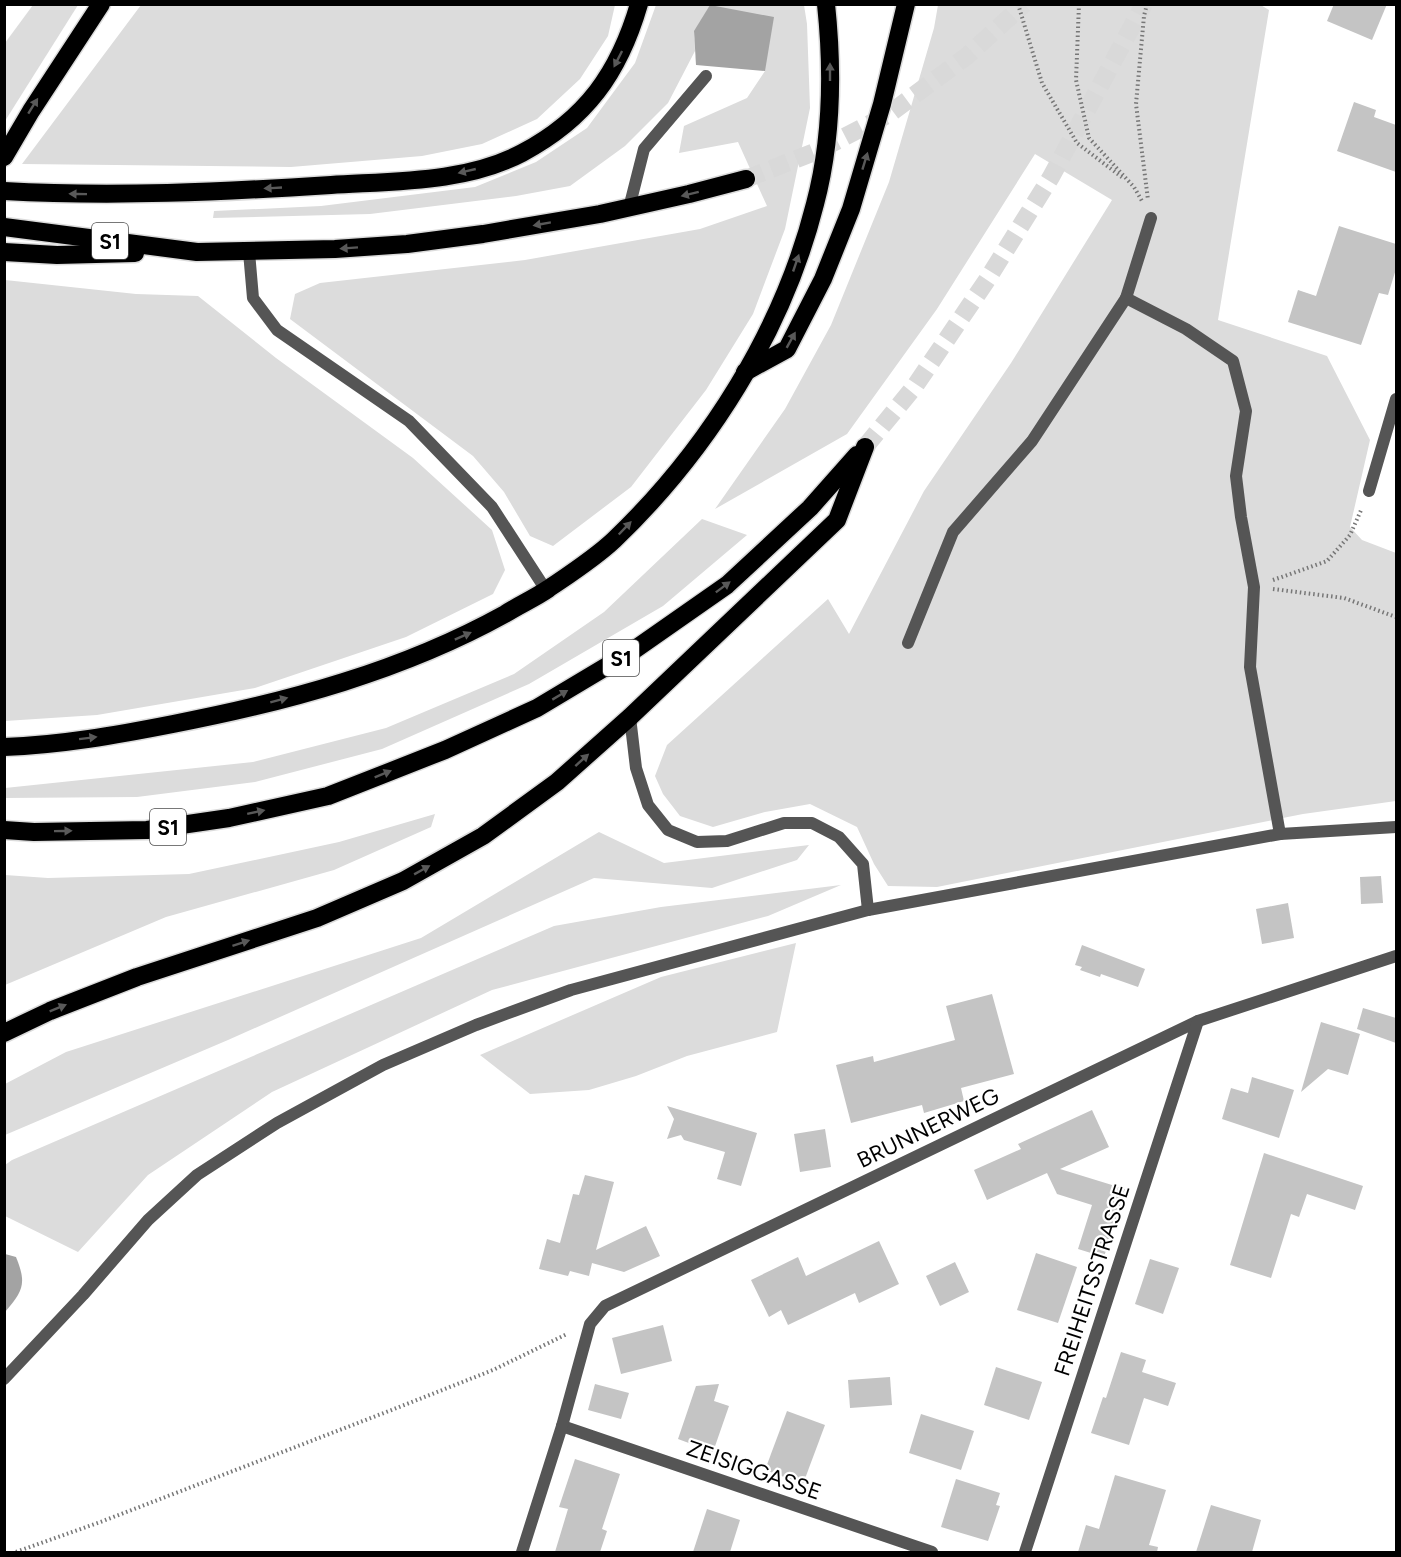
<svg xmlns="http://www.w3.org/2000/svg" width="1401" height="1557" viewBox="0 0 1401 1557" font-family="Figtree,sans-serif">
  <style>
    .green { fill: #dcdcdc }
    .water { fill: #a3a3a3 }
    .building { fill: #c4c4c4 }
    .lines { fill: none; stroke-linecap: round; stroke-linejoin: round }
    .highway-tunnel { stroke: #d9d9d9; stroke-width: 18; stroke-dasharray: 18 9; stroke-linecap: butt }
    .highway-casing { stroke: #dbdbdb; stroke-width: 21 }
    .path { stroke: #777; stroke-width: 4; stroke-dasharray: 1.5 3; stroke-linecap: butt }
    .lane { stroke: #555; stroke-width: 12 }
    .street { stroke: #555; stroke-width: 12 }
    .highway { stroke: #000; stroke-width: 18 }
    .oneway { fill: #595959 }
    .labels { text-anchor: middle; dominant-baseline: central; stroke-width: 4.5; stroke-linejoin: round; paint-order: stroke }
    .shield { fill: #fff; stroke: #4c4c4c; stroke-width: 1.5 }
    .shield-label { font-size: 21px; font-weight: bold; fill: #000 }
    .street-label { font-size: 22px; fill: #000; stroke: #fff }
  </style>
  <rect width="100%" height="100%" fill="#fff"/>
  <g class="green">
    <path d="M 1259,4 L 1269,10 L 1218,320 L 1327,356 L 1370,440 L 1350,527 L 1362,540 L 1396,553 L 1396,801 L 1303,814 L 937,887 L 888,886 L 874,864 L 857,827 L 810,804 L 765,812 L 713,827 L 680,816 L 663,794 L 655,776 L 667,745 L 828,599 L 849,634 L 924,491 L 1011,363 L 1112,200 L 1035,154 L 937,309 L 847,434 L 715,509 L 785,409 L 831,325 L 889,182 L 934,28 L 938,5 Z"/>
    <path d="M 33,5 L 78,5 L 5,121 L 5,43 Z"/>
    <path d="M 141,5 L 141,4 L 615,5 L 608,36 L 580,79 L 537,119 L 482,144 L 422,156 L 291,167 L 22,164 Z"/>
    <path d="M 656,5 L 804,5 L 807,24 L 810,108 L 785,229 L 753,314 L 706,390 L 631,487 L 553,546 L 530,536 L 504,492 L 473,456 L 290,319 L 295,294 L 320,283 L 525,260 L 700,229 L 767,206 L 738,142 L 679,153 L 684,126 L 747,98 L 765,71 L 694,31 L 695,51 L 668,103 L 625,146 L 570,186 L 516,196 L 370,214 L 213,218 L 214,211 L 321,206 L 475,187 L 536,162 L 587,128 L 635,63 Z"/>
    <path d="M 5,280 L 136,294 L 198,296 L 276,358 L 413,458 L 492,530 L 505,570 L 493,594 L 406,637 L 255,688 L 97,715 L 5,721 Z"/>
    <path d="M 702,519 L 747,535 L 663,606 L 529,684 L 382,749 L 255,782 L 137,797 L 5,798 L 5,788 L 253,762 L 386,728 L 514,674 L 604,612 Z"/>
    <path d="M 435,814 L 431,827 L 334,870 L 166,917 L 5,985 L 5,875 L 48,878 L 189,874 L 339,842 Z"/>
    <path d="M 599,832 L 664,863 L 809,845 L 797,860 L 712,888 L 594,878 L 228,1040 L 5,1135 L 5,1084 L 66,1052 L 421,938 Z"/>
    <path d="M 841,885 L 768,916 L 492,990 L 272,1092 L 148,1175 L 78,1252 L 5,1216 L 5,1165 L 12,1160 L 554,926 L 661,907 Z"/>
    <path d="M 796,943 L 777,1032 L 687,1056 L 636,1076 L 589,1090 L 530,1094 L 480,1055 L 661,977 Z"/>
  </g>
  <g class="water">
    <path d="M 710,5 L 774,17 L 765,71 L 696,65 L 694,31 Z"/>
    <path d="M 5,1254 L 16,1257 C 27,1284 23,1291 5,1312 Z"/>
  </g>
  <g class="building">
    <path d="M 1334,4 L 1387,4 L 1372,40 L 1327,21 Z"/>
    <path d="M 1354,102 L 1376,110 L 1374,117 L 1396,125 L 1396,172 L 1337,151 Z"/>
    <path d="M 1339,226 L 1396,244 L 1396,269 L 1388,295 L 1379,293 L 1361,345 L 1288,322 L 1298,290 L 1316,296 Z"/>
    <path d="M 1381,876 L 1383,903 L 1361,904 L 1360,877 Z"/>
    <path d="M 1288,903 L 1294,938 L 1262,944 L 1256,909 Z"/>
    <path d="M 1082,945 L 1145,969 L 1138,987 L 1101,974 L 1100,977 L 1080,970 L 1082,967 L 1075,965 Z"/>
    <path d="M 992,994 L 1014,1074 L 961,1088 L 964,1101 L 924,1113 L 922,1105 L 851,1123 L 836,1065 L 873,1056 L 874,1062 L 955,1040 L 946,1006 Z"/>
    <path d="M 1363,1008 L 1396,1018 L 1396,1043 L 1357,1029 Z"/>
    <path d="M 1321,1022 L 1360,1034 L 1348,1075 L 1328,1069 L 1301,1092 Z"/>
    <path d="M 1252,1077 L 1294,1090 L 1279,1138 L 1222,1119 L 1231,1088 L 1248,1093 Z"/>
    <path d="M 667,1106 L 757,1133 L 741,1186 L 717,1179 L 725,1152 L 684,1140 L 681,1135 L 667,1139 L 674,1119 Z"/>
    <path d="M 1092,1110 L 1109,1147 L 1060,1169 L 1125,1189 L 1104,1257 L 1078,1249 L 1092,1205 L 1057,1194 L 1047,1173 L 987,1200 L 974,1170 L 1021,1149 L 1018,1144 Z"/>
    <path d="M 825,1129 L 831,1167 L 800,1172 L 794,1134 Z"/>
    <path d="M 1264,1153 L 1363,1186 L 1355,1210 L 1307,1194 L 1299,1217 L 1291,1214 L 1271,1278 L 1230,1265 Z"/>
    <path d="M 585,1175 L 614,1182 L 596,1250 L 646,1226 L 660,1256 L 624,1272 L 592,1263 L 589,1276 L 570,1271 L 568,1276 L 539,1269 L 547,1239 L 560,1243 L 573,1194 L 579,1195 Z"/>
    <path d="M 879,1241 L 899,1284 L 859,1303 L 855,1293 L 788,1325 L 781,1310 L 769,1317 L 751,1280 L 798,1257 L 806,1276 Z"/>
    <path d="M 1036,1253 L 1077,1267 L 1058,1323 L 1017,1310 Z"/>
    <path d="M 1150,1259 L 1179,1268 L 1163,1314 L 1135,1304 Z"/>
    <path d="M 955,1262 L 969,1292 L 940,1306 L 926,1276 Z"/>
    <path d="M 663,1325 L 672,1361 L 621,1374 L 612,1338 Z"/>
    <path d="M 1121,1352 L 1146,1360 L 1142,1372 L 1176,1383 L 1168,1406 L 1144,1398 L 1129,1445 L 1091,1433 L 1103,1397 L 1106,1398 Z"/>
    <path d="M 996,1367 L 1042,1382 L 1029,1420 L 984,1405 Z"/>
    <path d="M 890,1377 L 892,1405 L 850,1408 L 848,1380 Z"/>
    <path d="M 595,1384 L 629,1393 L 621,1419 L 588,1410 Z"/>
    <path d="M 719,1384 L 714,1401 L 729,1406 L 713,1452 L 678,1439 L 696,1386 Z"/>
    <path d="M 787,1411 L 825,1425 L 803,1484 L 765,1470 Z"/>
    <path d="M 921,1414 L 974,1431 L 961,1470 L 909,1453 Z"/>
    <path d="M 575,1459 L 620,1474 L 602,1529 L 607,1531 L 600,1552 L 555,1552 L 568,1509 L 559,1507 Z"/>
    <path d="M 1115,1475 L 1166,1490 L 1149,1545 L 1158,1547 L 1157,1552 L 1078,1552 L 1086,1525 L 1099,1529 Z"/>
    <path d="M 956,1479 L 1000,1493 L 996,1505 L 1000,1506 L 988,1541 L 941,1527 Z"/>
    <path d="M 1211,1505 L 1261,1520 L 1252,1552 L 1196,1552 Z"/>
    <path d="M 707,1509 L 740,1520 L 730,1552 L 693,1552 Z"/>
  </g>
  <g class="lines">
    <g class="highway-tunnel">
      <path d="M 746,179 L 817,151 L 889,114 L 967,56 L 1024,4"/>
      <path d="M 865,447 L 915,386 L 987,280 L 1051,177 L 1144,4"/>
    </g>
    <g class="highway-casing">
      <g id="highway">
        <path d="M 4,157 L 31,111 L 101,4"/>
        <path d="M 4,191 C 113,197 222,192 331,185 C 394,181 465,183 522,153 C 586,119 619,73 639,4"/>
        <path d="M 4,227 L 197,252 L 335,249 L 407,244 L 483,234 L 600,214 L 689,194 L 746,179"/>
        <path d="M 4,252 L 57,255 L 135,253"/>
        <path d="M 745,372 L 787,349 L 823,279 L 851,209 L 882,104 L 906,4"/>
        <path d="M 4,747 C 61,745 117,735 173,724 C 287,702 402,671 505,614 C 519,605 535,598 548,589 C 570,574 595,558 614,540 C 708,450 783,331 815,204 C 832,140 833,70 826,4"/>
        <path d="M 4,830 L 34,832 L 147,830 L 229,818 L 328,796 L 445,750 L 537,708 L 634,650 L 727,585 L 810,508 L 857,455"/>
        <path d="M 4,1033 L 50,1011 L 137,977 L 317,918 L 403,881 L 483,836 L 557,782 L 630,717 L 837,520 L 865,447"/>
      </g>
    </g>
    <g class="path">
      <path d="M 1018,4 L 1042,83 L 1077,143 L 1123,178"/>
      <path d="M 1079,4 L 1076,80 L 1089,138 L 1134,187 L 1142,201"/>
      <path d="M 1147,4 L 1144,16 L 1136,104 L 1148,200"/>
      <path d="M 1273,580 L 1327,561 L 1350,535 L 1362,508"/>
      <path d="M 1273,589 L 1344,598 L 1396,617"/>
      <path d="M 16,1552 L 103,1521 L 389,1411 L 493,1370 L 567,1334"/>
    </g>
    <g class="lane">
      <path d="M 629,208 L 644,149 L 706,76"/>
      <path d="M 249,252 L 253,298 L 277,330 L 409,421 L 492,507 L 546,590"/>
      <path d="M 1126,298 L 1151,218"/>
      <path d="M 908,643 L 953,532 L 1032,441 L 1126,298 L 1186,329 L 1233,361 L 1246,411 L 1236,476 L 1241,517 L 1254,587 L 1250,667 L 1280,834"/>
      <path d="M 630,717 L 636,768 L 648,805 L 668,830 L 697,842 L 727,841 L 784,823 L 812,823 L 839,837 L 863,864 L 868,910"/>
      <path d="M 4,1379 L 83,1295 L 148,1220 L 197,1175 L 277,1123 L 383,1065 L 476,1025 L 571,990 L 868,910 L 1280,834 L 1396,827"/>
    </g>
    <g class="street">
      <path d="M 1369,491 L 1396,399"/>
      <path d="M 562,1426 L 932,1552"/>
      <path d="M 522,1552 L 562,1426 L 590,1324 L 605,1306 L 1198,1021 L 1396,956"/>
      <path d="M 1025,1552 L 1198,1021"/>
    </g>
    <use href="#highway" class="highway"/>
  </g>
  <defs><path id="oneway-solid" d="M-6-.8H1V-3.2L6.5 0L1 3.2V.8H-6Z" transform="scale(1.5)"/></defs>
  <g class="oneway">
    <use href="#oneway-solid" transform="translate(618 59) rotate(117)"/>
    <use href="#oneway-solid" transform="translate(830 72) rotate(-90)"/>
    <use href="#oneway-solid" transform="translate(33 106) rotate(-58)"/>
    <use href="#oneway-solid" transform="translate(865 161) rotate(-73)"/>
    <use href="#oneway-solid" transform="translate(467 171) rotate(167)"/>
    <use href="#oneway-solid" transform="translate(273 188) rotate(177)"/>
    <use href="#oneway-solid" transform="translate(78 194) rotate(-179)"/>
    <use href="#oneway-solid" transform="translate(690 194) rotate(166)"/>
    <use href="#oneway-solid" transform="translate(542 224) rotate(170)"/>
    <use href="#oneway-solid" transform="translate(349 248) rotate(176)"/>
    <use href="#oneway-solid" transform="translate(796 263) rotate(-71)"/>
    <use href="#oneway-solid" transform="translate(791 340) rotate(-61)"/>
    <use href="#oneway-solid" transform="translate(625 528) rotate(-46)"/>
    <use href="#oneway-solid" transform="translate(723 587) rotate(-37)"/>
    <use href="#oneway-solid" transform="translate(463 636) rotate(-24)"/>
    <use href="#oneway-solid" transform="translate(560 695) rotate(-31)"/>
    <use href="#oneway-solid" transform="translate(279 700) rotate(-15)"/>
    <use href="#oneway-solid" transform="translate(88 738) rotate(-7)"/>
    <use href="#oneway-solid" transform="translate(582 760) rotate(-42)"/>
    <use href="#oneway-solid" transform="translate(383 774) rotate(-22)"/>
    <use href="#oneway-solid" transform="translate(256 812) rotate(-12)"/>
    <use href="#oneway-solid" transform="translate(63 831) rotate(-1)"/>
    <use href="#oneway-solid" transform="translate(422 870) rotate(-29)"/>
    <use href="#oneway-solid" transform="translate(241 943) rotate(-18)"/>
    <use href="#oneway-solid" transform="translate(58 1008) rotate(-22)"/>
  </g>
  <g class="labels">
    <g class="shield">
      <rect x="92" y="223" width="36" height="36" rx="4.5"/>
      <rect x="603" y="640" width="36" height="36" rx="4.5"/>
      <rect x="150" y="809" width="36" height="36" rx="4.5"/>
    </g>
    <g class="shield-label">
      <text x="110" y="241">S1</text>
      <text x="621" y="658">S1</text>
      <text x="168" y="827">S1</text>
    </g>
    <g class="street-label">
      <text transform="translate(928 1128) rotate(-26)">BRUNNERWEG</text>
      <text transform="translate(1092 1280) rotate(-72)">FREIHEITSSTRASSE</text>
      <text transform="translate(754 1470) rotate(19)">ZEISIGGASSE</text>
    </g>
  </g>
  <rect width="1401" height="1557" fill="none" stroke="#000000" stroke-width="12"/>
</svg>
